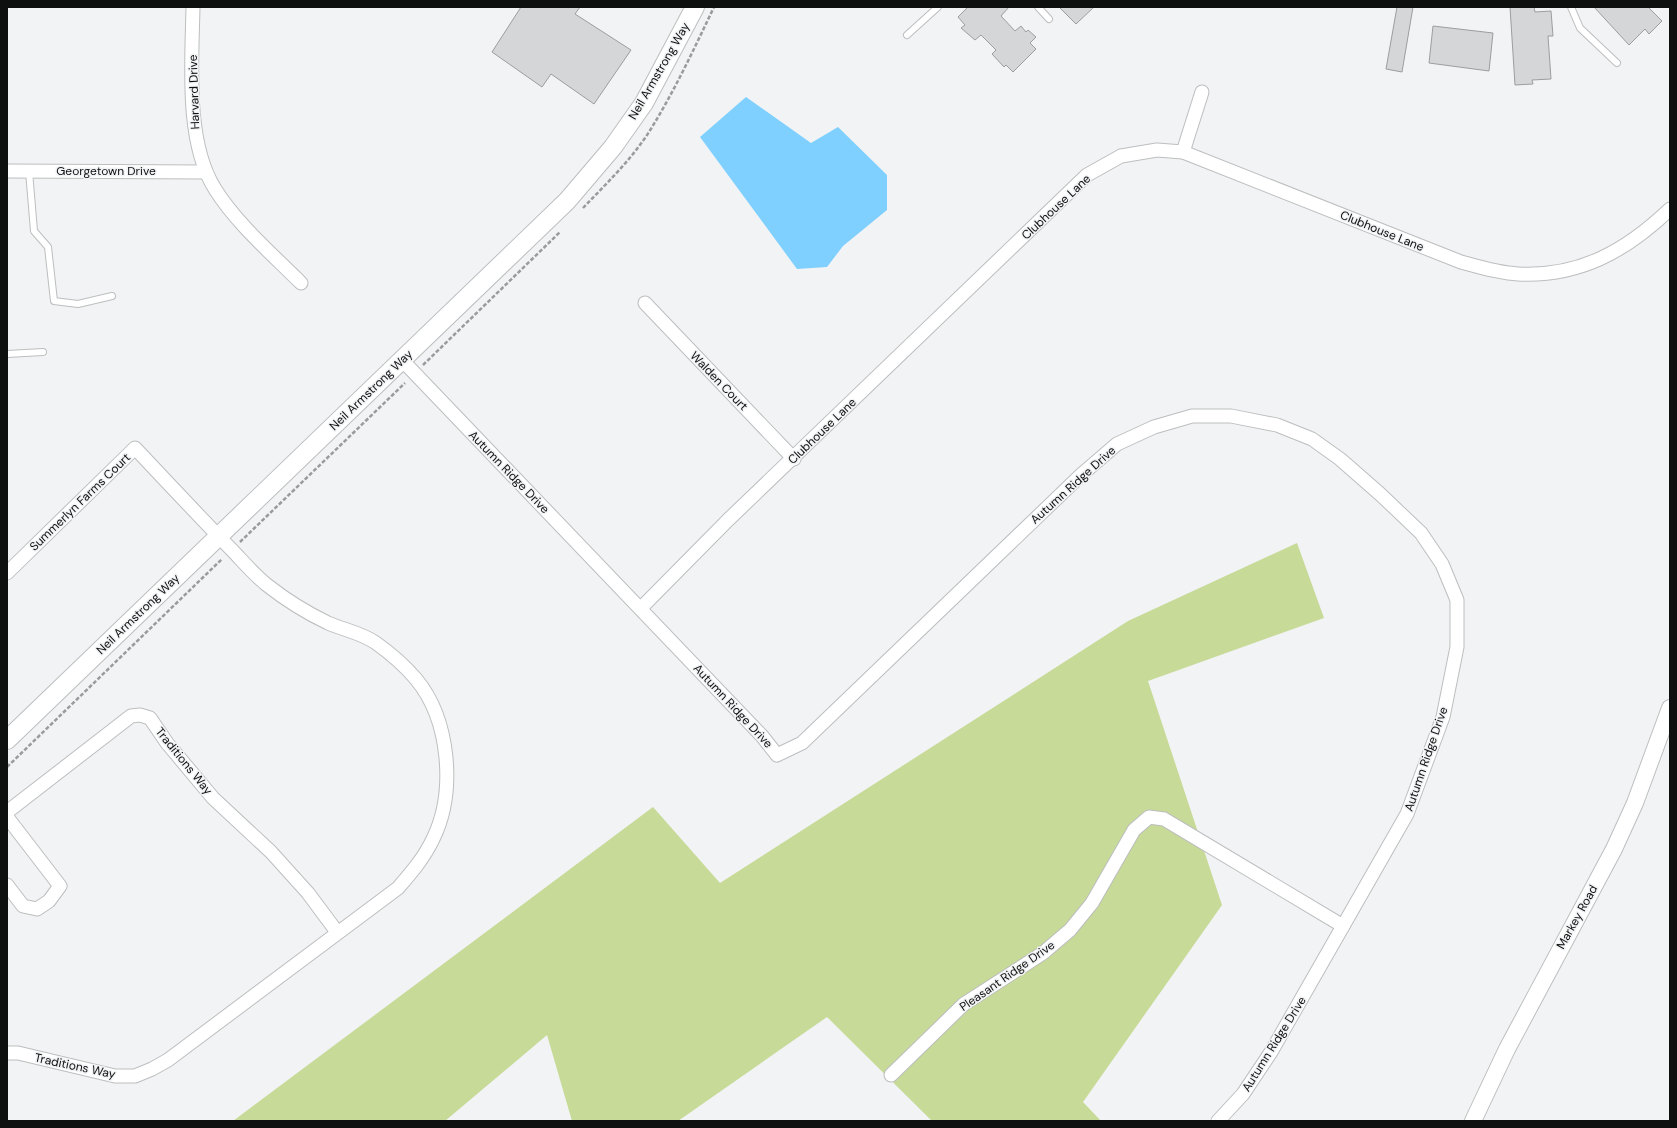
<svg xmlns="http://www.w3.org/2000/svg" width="1677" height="1128" viewBox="0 0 1677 1128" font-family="'DM Sans',sans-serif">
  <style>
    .green { fill: #c7da97 }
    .water { fill: #7fd0ff }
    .building { fill: #d5d6d7; stroke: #9c9d9e }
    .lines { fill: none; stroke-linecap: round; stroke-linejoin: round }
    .service-casing { stroke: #bcbebf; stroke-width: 8 }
    .minor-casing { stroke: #bcbebf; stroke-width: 15 }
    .tertiary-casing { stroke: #bcbebf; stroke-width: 18 }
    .secondary-casing { stroke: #bcbebf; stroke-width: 20 }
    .path { stroke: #9a9b9c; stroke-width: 2.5; stroke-dasharray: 4 2; stroke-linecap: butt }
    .service { stroke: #fff; stroke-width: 6 }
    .minor { stroke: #fff; stroke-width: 13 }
    .tertiary { stroke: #fff; stroke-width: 16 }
    .secondary { stroke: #fff; stroke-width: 18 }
    .labels { text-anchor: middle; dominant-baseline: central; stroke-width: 3; stroke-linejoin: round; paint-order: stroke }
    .street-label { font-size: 12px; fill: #0e0f0f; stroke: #f2f3f4 }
  </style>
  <rect width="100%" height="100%" fill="#f2f3f4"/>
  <path class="green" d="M 1297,543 L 1324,618 L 1148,681 L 1222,905 L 1083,1102 L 1101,1121 L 932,1121 L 827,1017 L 678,1121 L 572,1121 L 547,1035 L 445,1121 L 233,1121 L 653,807 L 720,883 L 1128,621 Z"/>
  <path class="water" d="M 746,97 L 811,143 L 838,127 L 887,175 L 887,210 L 843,246 L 827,267 L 797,269 L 700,137 Z"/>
  <g class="building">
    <path d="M 521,7 L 580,7 L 575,14 L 631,50 L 594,104 L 551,74 L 542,87 L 492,52 Z"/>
    <path d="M 968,7 L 1009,7 L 1001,16 L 1015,31 L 1021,26 L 1026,32 L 1028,30 L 1036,37 L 1030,43 L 1036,49 L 1013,72 L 1006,65 L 1004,67 L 992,54 L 996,50 L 981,35 L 975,40 L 961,28 L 965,25 L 958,17 Z"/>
    <path d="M 1059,7 L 1094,7 L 1076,24 Z"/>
    <path d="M 1397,7 L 1413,7 L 1402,72 L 1386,69 Z"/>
    <path d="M 1510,7 L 1534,7 L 1535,12 L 1551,11 L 1553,36 L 1548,36 L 1551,79 L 1532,80 L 1533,84 L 1515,85 Z"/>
    <path d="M 1594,7 L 1648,7 L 1662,21 L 1649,34 L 1645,29 L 1629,45 Z"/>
    <path d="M 1433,26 L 1493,33 L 1489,71 L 1429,63 Z"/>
  </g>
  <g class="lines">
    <g class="service-casing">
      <g id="service">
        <path d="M 1038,7 L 1049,19"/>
        <path d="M 1571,7 L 1580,28 L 1617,63"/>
        <path d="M 907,35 L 938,7"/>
        <path d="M 29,171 L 34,231 L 48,247 L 54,301 L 78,304 L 112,296"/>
        <path d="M 7,354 L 43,352"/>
      </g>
    </g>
    <g class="minor-casing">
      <g id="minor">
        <path d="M 193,7 C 192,62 185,142 215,189 C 236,223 273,255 301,283"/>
        <path d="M 1183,152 L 1202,92"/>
        <path d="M 7,171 L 206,172"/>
        <path d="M 645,303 L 794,459"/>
        <path d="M 402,360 L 762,736 L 777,755 L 802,743 L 1081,475 L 1117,444 L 1154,427 L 1192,416 L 1231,416 L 1277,425 L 1312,439 L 1340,459 L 1380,494 L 1421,533 L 1442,564 L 1457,600 L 1457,647 L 1443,717 L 1407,814 L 1271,1052 L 1243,1094 L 1218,1121"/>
        <path d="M 7,573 L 135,448 C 166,481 197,514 229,547 C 241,559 253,574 267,585 C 286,600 307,613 328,623 C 344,630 362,633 376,643 C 390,653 405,666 416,679 C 450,720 456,792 433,839 C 424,858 411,873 398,888 L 168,1060 L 152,1069 L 135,1076 L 115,1076 L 18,1053 L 7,1053"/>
        <path d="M 641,608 L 728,520 L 1087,175 L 1121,156 L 1157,150 L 1183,152 L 1461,262 C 1479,267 1498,273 1518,274 C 1580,277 1626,251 1670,209"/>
        <path d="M 7,812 L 131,716 L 140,715 L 150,718 L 167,743 L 213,798 L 271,852 L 308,893 L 337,932"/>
        <path d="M 7,817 L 60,886 L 49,901 L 37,909 L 23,906 L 7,885"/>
        <path d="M 891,1075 L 964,1004 L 1043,953 L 1070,930 L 1092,903 L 1134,830 L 1149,817 L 1164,819 L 1343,926"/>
      </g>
    </g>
    <g class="tertiary-casing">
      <path id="tertiary" d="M 1473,1121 L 1507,1049 L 1614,849 L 1635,803 L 1670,708"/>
    </g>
    <g class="secondary-casing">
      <path id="secondary" d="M 7,740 L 567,201 L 613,147 L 644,103 L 695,7"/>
    </g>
    <g class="path">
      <path d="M 583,208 C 606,184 631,160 649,132 C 674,92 694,49 714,7"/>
      <path d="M 423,365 L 560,232"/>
      <path d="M 240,542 L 405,383"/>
      <path d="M 7,767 L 222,559"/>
    </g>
    <use href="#service" class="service"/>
    <use href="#minor" class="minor"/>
    <use href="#tertiary" class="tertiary"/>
    <use href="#secondary" class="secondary"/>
  </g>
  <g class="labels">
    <g class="street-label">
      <text transform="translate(659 71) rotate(-60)">Neil Armstrong Way</text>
      <text transform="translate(194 92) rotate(-92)">Harvard Drive</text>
      <text x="106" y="171">Georgetown Drive</text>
      <text transform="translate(1056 207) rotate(-43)">Clubhouse Lane</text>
      <text transform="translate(1382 231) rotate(22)">Clubhouse Lane</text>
      <text transform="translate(719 381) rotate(46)">Walden Court</text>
      <text transform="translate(371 390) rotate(-44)">Neil Armstrong Way</text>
      <text transform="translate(822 431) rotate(-44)">Clubhouse Lane</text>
      <text transform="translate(509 472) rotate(46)">Autumn Ridge Drive</text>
      <text transform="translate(1073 485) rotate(-42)">Autumn Ridge Drive</text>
      <text transform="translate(80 502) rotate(-44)">Summerlyn Farms Court</text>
      <text transform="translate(138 614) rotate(-44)">Neil Armstrong Way</text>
      <text transform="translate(733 706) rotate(47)">Autumn Ridge Drive</text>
      <text transform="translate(1426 759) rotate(-71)">Autumn Ridge Drive</text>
      <text transform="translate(184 761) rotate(51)">Traditions Way</text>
      <text transform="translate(1577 917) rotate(-61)">Markey Road</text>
      <text transform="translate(1007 976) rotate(-35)">Pleasant Ridge Drive</text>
      <text transform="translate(1274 1044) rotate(-58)">Autumn Ridge Drive</text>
      <text transform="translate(75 1066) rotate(12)">Traditions Way</text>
    </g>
  </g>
  <rect width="1677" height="1128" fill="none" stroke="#0e0f0f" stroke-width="16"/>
</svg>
